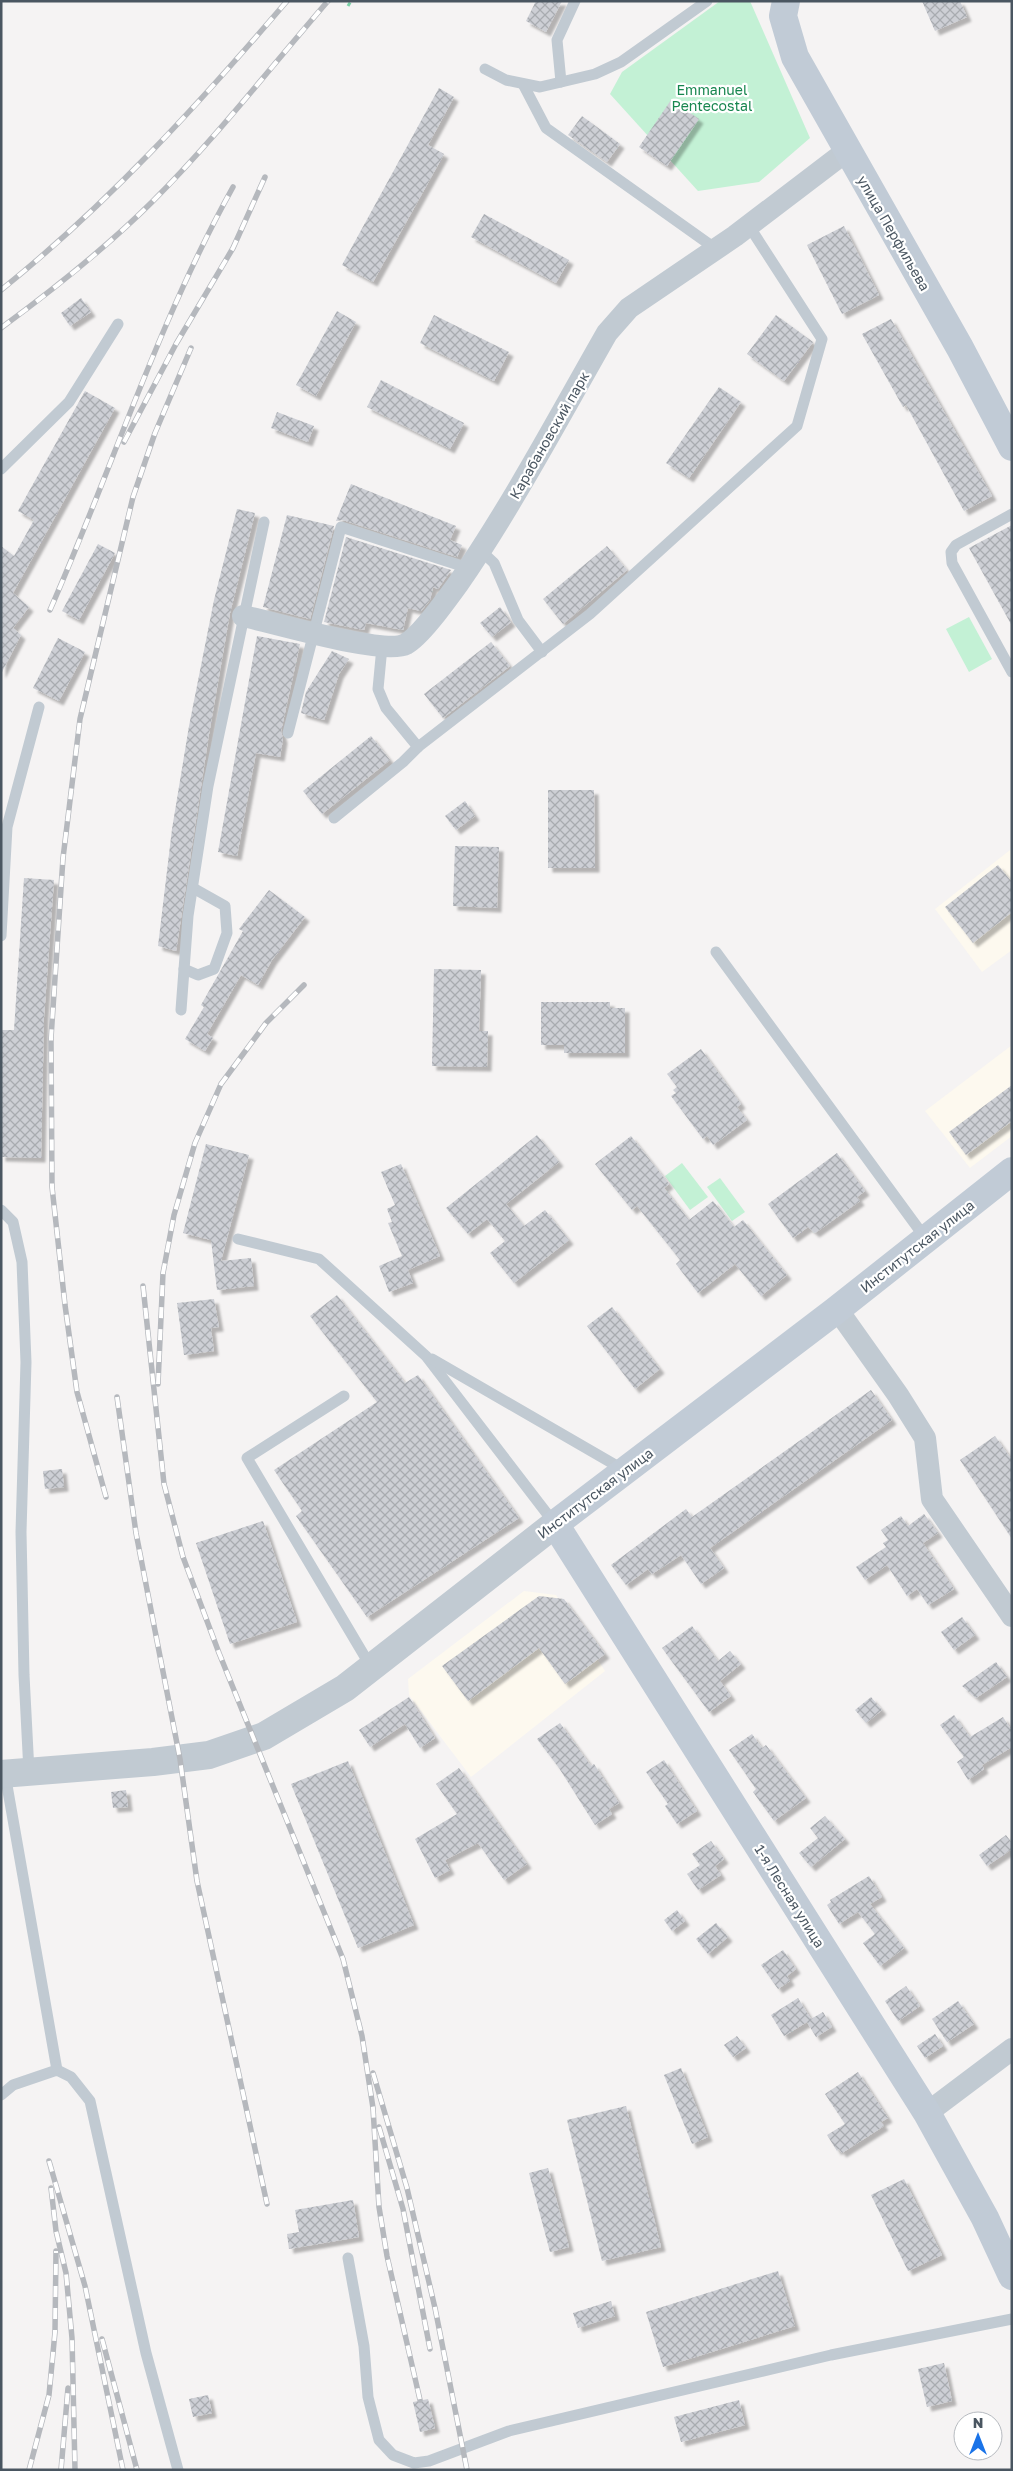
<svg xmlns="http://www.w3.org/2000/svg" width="1013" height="2471" viewBox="0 0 1013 2471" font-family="'Golos Text',sans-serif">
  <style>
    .commercial { fill: #fdf9ef }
    .green { fill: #c3f1d5 }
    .building { fill: url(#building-cross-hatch); filter: url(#shadow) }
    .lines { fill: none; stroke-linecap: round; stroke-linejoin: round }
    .path { stroke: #7ad0a6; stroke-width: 3; stroke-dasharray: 4 2.5; stroke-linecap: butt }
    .service { stroke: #c1cad2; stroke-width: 11 }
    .minor { stroke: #c1cad2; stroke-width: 22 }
    .tertiary { stroke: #c1cad2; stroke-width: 28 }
    .secondary { stroke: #c1cbd6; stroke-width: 28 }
    .rail-casing { stroke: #b5b8bd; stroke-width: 5.5 }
    .rail { stroke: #fff; stroke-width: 4; stroke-dasharray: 11; stroke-linecap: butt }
    .labels { text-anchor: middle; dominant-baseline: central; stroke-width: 4.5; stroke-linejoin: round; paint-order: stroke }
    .park-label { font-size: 14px; fill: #17864f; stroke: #fff }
    .street-label { font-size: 14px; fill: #4a5661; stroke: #fff }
  </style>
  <defs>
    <pattern id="building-cross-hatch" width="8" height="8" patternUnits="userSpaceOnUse" patternTransform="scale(1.25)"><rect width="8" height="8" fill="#cdcfd5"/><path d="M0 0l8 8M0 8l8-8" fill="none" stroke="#a8abb0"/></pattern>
    <filter id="shadow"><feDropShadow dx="4.5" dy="4.5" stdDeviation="1" flood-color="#0004"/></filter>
  </defs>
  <rect width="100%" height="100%" fill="#f5f3f3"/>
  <g class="commercial">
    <path d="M 1010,850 L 1012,852 L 1012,950 L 982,972 L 935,909 Z"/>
    <path d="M 1012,1045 L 1012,1136 L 970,1168 L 925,1111 Z"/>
    <path d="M 524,1591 L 556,1595 L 605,1671 L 471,1777 L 409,1695 L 408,1679 Z"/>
  </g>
  <g class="green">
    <path d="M 720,1 L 750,1 L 810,138 L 759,182 L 698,191 L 610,94 L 622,72 Z"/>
    <path d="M 969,617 L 992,659 L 969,672 L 946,629 Z"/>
    <path d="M 682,1163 L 708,1197 L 690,1210 L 665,1176 Z"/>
    <path d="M 720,1178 L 745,1212 L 732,1221 L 707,1187 Z"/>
  </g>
  <g class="building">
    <path d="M 536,1 L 562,1 L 546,32 L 526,21 Z"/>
    <path d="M 922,1 L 960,1 L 967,17 L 935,31 Z"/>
    <path d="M 439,88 L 454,97 L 428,145 L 444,154 L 373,282 L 342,265 Z"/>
    <path d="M 671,100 L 699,119 L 667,166 L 639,147 Z"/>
    <path d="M 582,116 L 620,144 L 607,162 L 568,135 Z"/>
    <path d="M 484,214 L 569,260 L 556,283 L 471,237 Z"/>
    <path d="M 844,226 L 879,295 L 842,314 L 807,245 Z"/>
    <path d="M 81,298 L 91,312 L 70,326 L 61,313 Z"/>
    <path d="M 337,311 L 356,322 L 316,396 L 296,385 Z"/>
    <path d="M 434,315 L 509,352 L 494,381 L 420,343 Z"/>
    <path d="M 776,315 L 813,342 L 784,381 L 747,354 Z"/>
    <path d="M 891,319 L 992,496 L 964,511 L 906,405 L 903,407 L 862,334 Z"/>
    <path d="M 381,380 L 464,423 L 450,449 L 367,407 Z"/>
    <path d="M 719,387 L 741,402 L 689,478 L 666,463 Z"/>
    <path d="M 85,391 L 115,408 L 13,593 L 29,607 L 13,628 L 21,635 L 1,674 L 1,546 L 14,556 L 34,520 L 18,511 Z"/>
    <path d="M 277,412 L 314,426 L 308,442 L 271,428 Z"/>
    <path d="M 351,484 L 456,526 L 450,540 L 462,545 L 457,557 L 343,520 L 336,521 Z"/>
    <path d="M 237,509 L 255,513 L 230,613 L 209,734 L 176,951 L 158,946 L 172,829 L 189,726 L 214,600 Z"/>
    <path d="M 287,515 L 334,526 L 310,619 L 263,607 Z"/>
    <path d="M 1012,525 L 1012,626 L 969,548 Z"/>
    <path d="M 346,537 L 451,570 L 438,589 L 433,587 L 430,600 L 421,611 L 408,608 L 403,630 L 366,623 L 364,630 L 324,622 Z"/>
    <path d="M 98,544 L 115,553 L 79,620 L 62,611 Z"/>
    <path d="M 607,546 L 627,570 L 563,624 L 543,599 Z"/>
    <path d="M 500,607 L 511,622 L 492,637 L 480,623 Z"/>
    <path d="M 257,636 L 300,644 L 281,731 L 283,739 L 280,757 L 256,753 L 237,856 L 218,852 Z"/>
    <path d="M 58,638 L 85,652 L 59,701 L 33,688 Z"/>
    <path d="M 491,642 L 510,666 L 443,718 L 424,694 Z"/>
    <path d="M 332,651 L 349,659 L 339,674 L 324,720 L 301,713 L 306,692 Z"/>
    <path d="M 371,736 L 390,760 L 322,814 L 303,791 Z"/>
    <path d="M 548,790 L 594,790 L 595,868 L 548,868 Z"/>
    <path d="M 465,801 L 475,816 L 456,830 L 445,816 Z"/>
    <path d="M 455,846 L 499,847 L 497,908 L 453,906 Z"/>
    <path d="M 998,865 L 1012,882 L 1012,912 L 973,943 L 945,907 Z"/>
    <path d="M 24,878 L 54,880 L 44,1017 L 41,1158 L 1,1157 L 1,1030 L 14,1030 Z"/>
    <path d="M 269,890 L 305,917 L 272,960 L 258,985 L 241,975 L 207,1034 L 213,1038 L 205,1051 L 185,1039 L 204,1007 L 201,1005 L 243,931 L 239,929 Z"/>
    <path d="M 434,969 L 481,970 L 479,1031 L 488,1031 L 487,1067 L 432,1066 Z"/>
    <path d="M 541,1002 L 610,1002 L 610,1008 L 625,1008 L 625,1053 L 564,1053 L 564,1045 L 541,1045 Z"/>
    <path d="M 701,1049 L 741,1104 L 737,1107 L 747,1120 L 713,1145 L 707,1136 L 703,1139 L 671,1096 L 676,1093 L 673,1090 L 677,1087 L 667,1074 Z"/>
    <path d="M 1012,1085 L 1012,1121 L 966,1155 L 949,1132 Z"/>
    <path d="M 537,1135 L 559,1162 L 506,1204 L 524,1226 L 545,1210 L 569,1240 L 514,1283 L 490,1253 L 505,1241 L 487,1219 L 468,1234 L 446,1208 Z"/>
    <path d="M 631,1136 L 669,1184 L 664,1188 L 689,1220 L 713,1201 L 734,1227 L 743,1220 L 787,1275 L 761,1296 L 735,1264 L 698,1293 L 676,1264 L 680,1260 L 637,1206 L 632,1210 L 595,1164 Z"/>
    <path d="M 206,1144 L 249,1155 L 221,1261 L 251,1258 L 254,1286 L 217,1290 L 211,1240 L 183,1233 Z"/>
    <path d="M 837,1153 L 865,1191 L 857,1197 L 860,1201 L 815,1233 L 808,1227 L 793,1238 L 768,1204 Z"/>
    <path d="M 401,1164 L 440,1256 L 408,1270 L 413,1283 L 389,1292 L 379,1266 L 402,1256 L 388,1223 L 392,1222 L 387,1209 L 395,1205 L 381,1172 Z"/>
    <path d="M 337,1295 L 405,1383 L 418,1375 L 519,1518 L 367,1617 L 296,1516 L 302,1511 L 274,1470 L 377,1402 L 310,1316 Z"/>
    <path d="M 214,1299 L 219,1327 L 211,1328 L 214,1351 L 184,1355 L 177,1303 Z"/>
    <path d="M 612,1307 L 660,1369 L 635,1389 L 587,1326 Z"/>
    <path d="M 871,1390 L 892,1420 L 710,1548 L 724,1568 L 701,1584 L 681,1555 L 652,1574 L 648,1569 L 626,1585 L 611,1565 L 686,1509 L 692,1517 Z"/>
    <path d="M 995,1436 L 1012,1460 L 1012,1539 L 960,1460 Z"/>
    <path d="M 62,1469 L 64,1487 L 45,1489 L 43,1471 Z"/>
    <path d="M 924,1514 L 938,1533 L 923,1543 L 954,1589 L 928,1605 L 917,1589 L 907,1596 L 887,1565 L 865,1580 L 856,1567 L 886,1547 L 883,1543 L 888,1540 L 881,1530 L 901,1516 L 908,1526 Z"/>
    <path d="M 263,1521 L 297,1622 L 230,1644 L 196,1543 Z"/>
    <path d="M 539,1596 L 564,1599 L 605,1654 L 565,1684 L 539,1648 L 468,1701 L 442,1666 Z"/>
    <path d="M 962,1617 L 975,1635 L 954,1650 L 941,1632 Z"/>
    <path d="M 692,1626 L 718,1661 L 730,1651 L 741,1664 L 720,1681 L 731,1696 L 709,1712 L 662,1648 Z"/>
    <path d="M 996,1662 L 1007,1677 L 976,1698 L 962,1686 Z"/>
    <path d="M 409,1697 L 435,1738 L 420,1748 L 405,1724 L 370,1747 L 359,1730 Z"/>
    <path d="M 871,1697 L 882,1710 L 866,1723 L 855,1710 Z"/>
    <path d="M 954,1715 L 970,1737 L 1003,1717 L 1012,1731 L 1012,1747 L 982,1765 L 984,1769 L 968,1780 L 957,1762 L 964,1757 L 940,1725 Z"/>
    <path d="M 560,1723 L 591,1766 L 594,1764 L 619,1803 L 609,1809 L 612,1814 L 595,1825 L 559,1768 L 537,1739 Z"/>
    <path d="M 752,1734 L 762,1748 L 766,1745 L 806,1798 L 774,1821 L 753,1792 L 756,1789 L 729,1750 Z"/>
    <path d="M 664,1760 L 697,1811 L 677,1824 L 665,1806 L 668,1804 L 646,1772 Z"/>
    <path d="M 348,1761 L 414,1925 L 358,1948 L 291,1784 Z"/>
    <path d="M 459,1768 L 527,1864 L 504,1880 L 478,1843 L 445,1860 L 450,1870 L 435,1878 L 415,1839 L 457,1814 L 436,1784 Z"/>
    <path d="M 126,1790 L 128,1807 L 113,1808 L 111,1792 Z"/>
    <path d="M 825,1816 L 845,1839 L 811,1867 L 799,1853 L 818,1838 L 810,1828 Z"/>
    <path d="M 1006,1835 L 1012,1843 L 1012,1849 L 987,1866 L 979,1855 Z"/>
    <path d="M 711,1841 L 724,1859 L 715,1866 L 721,1875 L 698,1890 L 687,1874 L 700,1865 L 692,1854 Z"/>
    <path d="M 869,1876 L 882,1897 L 870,1904 L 904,1948 L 880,1966 L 863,1943 L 875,1934 L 858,1912 L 839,1924 L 827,1905 L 831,1902 L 830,1900 Z"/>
    <path d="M 677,1910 L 685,1921 L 672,1931 L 664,1920 Z"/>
    <path d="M 716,1923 L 728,1937 L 708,1954 L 696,1939 Z"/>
    <path d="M 783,1950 L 796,1969 L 787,1976 L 790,1981 L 778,1989 L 761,1965 Z"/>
    <path d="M 906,1986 L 920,2006 L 898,2021 L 885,2001 Z"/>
    <path d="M 798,1998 L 811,2019 L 823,2012 L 832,2027 L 816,2037 L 807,2022 L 784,2036 L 771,2015 Z"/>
    <path d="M 958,2001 L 974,2024 L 947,2042 L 932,2019 Z"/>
    <path d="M 935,2034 L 943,2046 L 925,2058 L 917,2046 Z"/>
    <path d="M 737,2036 L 746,2048 L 733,2057 L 724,2045 Z"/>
    <path d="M 681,2068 L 708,2137 L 692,2144 L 664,2075 Z"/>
    <path d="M 858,2072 L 888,2118 L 881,2122 L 884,2126 L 842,2153 L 839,2149 L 837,2151 L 827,2135 L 845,2124 L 825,2094 Z"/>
    <path d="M 626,2106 L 661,2247 L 602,2261 L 567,2120 Z"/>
    <path d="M 548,2168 L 569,2247 L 550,2252 L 529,2173 Z"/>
    <path d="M 904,2179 L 942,2255 L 908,2271 L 871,2195 Z"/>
    <path d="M 353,2200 L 359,2237 L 289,2249 L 287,2234 L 299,2232 L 295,2210 Z"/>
    <path d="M 778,2271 L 795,2326 L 663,2367 L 646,2312 Z"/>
    <path d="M 611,2301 L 615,2316 L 578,2328 L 573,2313 Z"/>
    <path d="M 944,2363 L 952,2401 L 927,2407 L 918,2369 Z"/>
    <path d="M 208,2395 L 212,2413 L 193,2417 L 189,2399 Z"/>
    <path d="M 428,2399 L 435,2428 L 420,2432 L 413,2402 Z"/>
    <path d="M 739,2400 L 745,2425 L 681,2442 L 674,2417 Z"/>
  </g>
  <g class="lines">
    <path class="path" d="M 348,6 L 351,1"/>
    <g class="service">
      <path d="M 485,69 L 506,80 L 540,87 L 595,74 L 621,62 L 707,1"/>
      <path d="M 561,82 L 557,40 L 575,1"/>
      <path d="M 523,84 L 546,128 L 716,249"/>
      <path d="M 1,469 L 69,402 L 118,324"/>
      <path d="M 1012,514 L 956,545 L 951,552 L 952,563 L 1012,672"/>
      <path d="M 480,550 L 494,563 L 518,620 L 542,652"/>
      <path d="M 382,647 L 378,689 L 386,708 L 418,747"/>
      <path d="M 288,733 L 341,527 L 468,568"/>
      <path d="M 334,818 L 403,762 L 418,747 L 590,614 L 797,426 L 822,339 L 749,226"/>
      <path d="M 1,936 L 7,827 L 39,707"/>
      <path d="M 716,952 L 926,1239"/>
      <path d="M 184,969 L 198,975 L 214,969 L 227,933 L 225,906 L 193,888"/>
      <path d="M 181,1010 L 188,916 L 208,786 L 264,522"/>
      <path d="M 1,1210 L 13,1222 L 22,1262 L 26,1362 L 21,1532 L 24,1675 L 29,1772"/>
      <path d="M 238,1239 L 319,1259 L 426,1356 L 555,1524"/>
      <path d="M 432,1359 L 624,1470"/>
      <path d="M 344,1396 L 247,1458 L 371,1667"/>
      <path d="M 5,1774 L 57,2070"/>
      <path d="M 1,2095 L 13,2085 L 57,2070 L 71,2077 L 90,2101 L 146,2353 L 178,2470"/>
      <path d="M 348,2258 L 364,2346 L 368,2397 L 379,2440 L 393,2455 L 414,2463 L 429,2461 L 509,2431 L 831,2355 L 1012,2319"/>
    </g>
    <g class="minor">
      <path d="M 243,616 C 272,622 385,656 406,644 C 421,636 447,599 458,584 C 513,504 559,417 607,333 L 629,308 L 735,236 L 848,150"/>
      <path d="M 837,1309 L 898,1395 L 925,1438 L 932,1499 L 1012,1616"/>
      <path d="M 927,2113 L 1012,2049"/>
    </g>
    <path class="tertiary" d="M 1,1774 L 153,1762 L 209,1755 L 264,1736 L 345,1688 L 555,1524"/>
    <g class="secondary">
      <path d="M 786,1 L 783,16 L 795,57 L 960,348 L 1012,447"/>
      <path d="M 1012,1171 L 835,1311 L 555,1524 L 927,2113 L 985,2218 L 1012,2276"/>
    </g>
    <g class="rail-casing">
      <g id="rail">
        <path d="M 1,290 C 107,205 199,104 287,1"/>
        <path d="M 1,328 C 54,289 106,248 153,201 C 215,139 270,68 328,1"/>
        <path d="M 124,442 L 176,344 L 233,248 L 265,177"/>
        <path d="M 50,610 C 112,469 158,322 233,187"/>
        <path d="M 143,1286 L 164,1484 L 183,1557 L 219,1653 L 343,1959 L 362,2036 L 373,2108 L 379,2207 L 387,2256 L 420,2400"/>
        <path d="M 158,1384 L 163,1273 L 174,1215 L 195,1143 L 221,1084 L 266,1023 L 304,985"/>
        <path d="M 117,1397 L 136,1533 L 180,1759 L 197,1881 L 267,2204"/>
        <path d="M 106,1497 L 77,1392 L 65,1305 L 52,1187 L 51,1038 L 63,858 L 80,719 L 133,497 L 155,433 L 191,348"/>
        <path d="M 373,2073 L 407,2188 L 435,2308 L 467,2470"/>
        <path d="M 379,2127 L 403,2209 L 430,2349"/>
        <path d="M 49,2161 L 85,2286 L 123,2470"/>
        <path d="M 51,2188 L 56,2231 L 66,2273 L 72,2338 L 75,2470"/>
        <path d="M 102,2339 L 137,2470"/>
        <path d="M 29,2470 L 49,2395 L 55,2332 L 56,2251"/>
        <path d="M 61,2470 L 68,2388"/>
      </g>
    </g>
    <use href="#rail" class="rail"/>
  </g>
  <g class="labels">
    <g class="park-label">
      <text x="712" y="89">Emmanuel<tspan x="712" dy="16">Pentecostal</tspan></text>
    </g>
    <g class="street-label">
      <text transform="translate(894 233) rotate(60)">улица Перфильева</text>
      <text transform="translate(549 435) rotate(-60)">Карабановский парк</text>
      <text transform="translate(917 1246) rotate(-38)">Институтская улица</text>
      <text transform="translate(595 1493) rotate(-37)">Институтская улица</text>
      <text transform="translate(790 1896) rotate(58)">1-я Лесная улица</text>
    </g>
  </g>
  <rect width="1013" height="2471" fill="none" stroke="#4a5661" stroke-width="5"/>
  <g transform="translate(978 2436)"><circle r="24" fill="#ffffff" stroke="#b7bbc0"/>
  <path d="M0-4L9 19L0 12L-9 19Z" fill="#1a73e8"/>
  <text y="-8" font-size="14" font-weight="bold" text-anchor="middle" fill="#4a5661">N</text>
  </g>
</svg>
